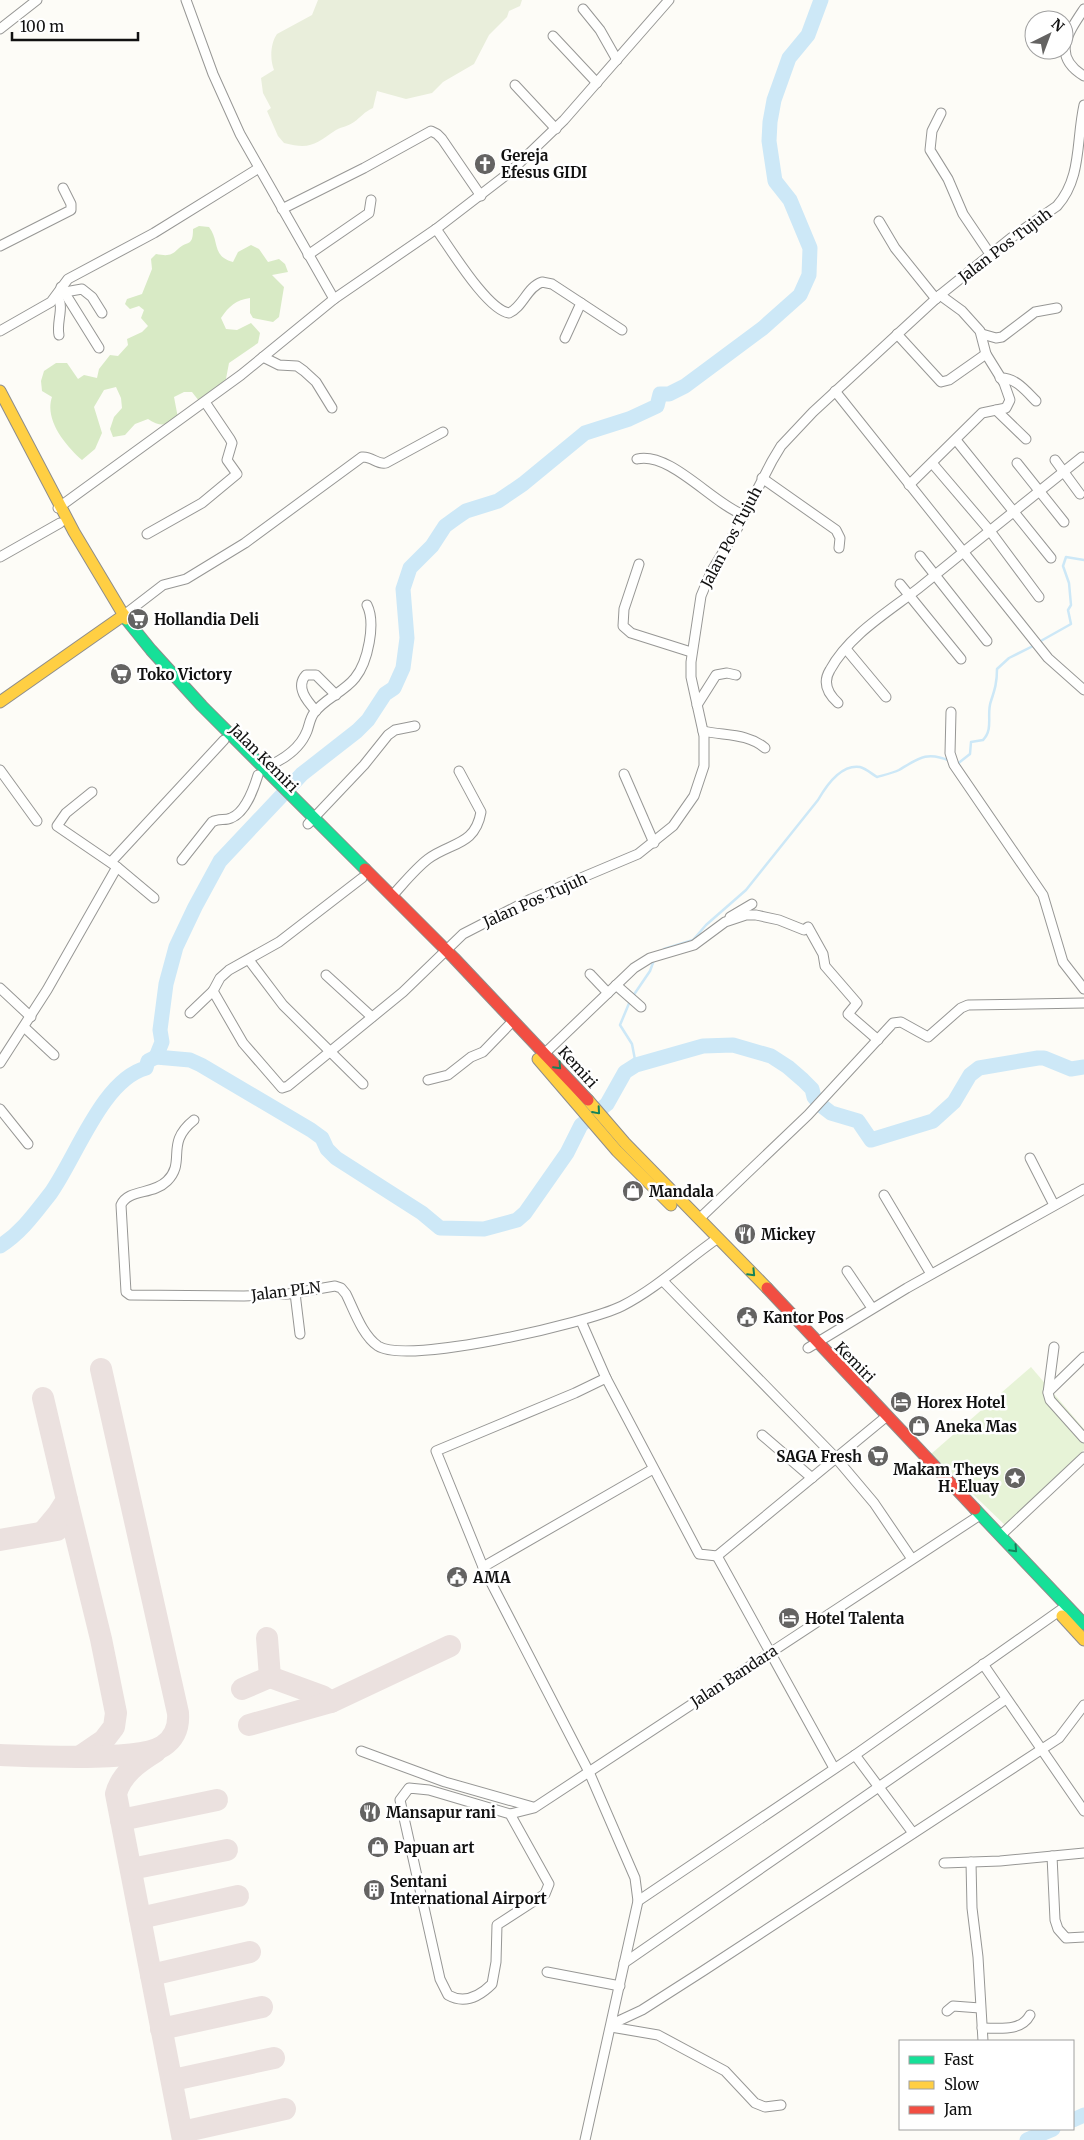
<svg xmlns="http://www.w3.org/2000/svg" width="1084" height="2140" viewBox="0 0 1084 2140" font-family="Merriweather,serif">
  <style>
    .green { fill: #e7f3d7 }
    .forest { fill: #d8eac5 }
    .cemetery { fill: #e9eedb }
    .lines { fill: none; stroke-linecap: round; stroke-linejoin: round }
    .stream { stroke: #cde8f7; stroke-width: 2.5 }
    .river { stroke: #cde8f7; stroke-width: 15 }
    .taxiway { stroke: #ebe1df; stroke-width: 22 }
    .street-casing { stroke: #979795; stroke-width: 11 }
    .fast-casing { stroke: #8e8d8b; stroke-width: 13 }
    .slow-casing { stroke: #8e8d8b; stroke-width: 13 }
    .jam-casing { stroke: #8e8d8b; stroke-width: 13 }
    .street { stroke: #fffffe; stroke-width: 9 }
    .fast { stroke: #16e098; stroke-width: 11 }
    .slow { stroke: #ffcf43; stroke-width: 11 }
    .jam { stroke: #f24e42; stroke-width: 11 }
    .oneway { stroke: #14835b }
    .labels { text-anchor: middle; dominant-baseline: central; stroke-width: 5; stroke-linejoin: round; paint-order: stroke }
    .poi-label { font-size: 15px; font-weight: bold; fill: #111; stroke: #fff; text-anchor: start }
    .street-label { font-size: 15px; fill: #111; stroke: #fff }
  </style>
  <rect width="100%" height="100%" fill="#fdfcf7"/>
  <path class="green" d="M 1031,1367 L 1084,1429 L 1084,1450 L 1007,1527 L 931,1454 Z"/>
  <path class="forest" d="M 199,226 L 209,227 C 220,241 211,256 233,262 L 238,252 L 251,245 L 259,249 L 268,262 L 279,259 L 285,264 L 288,272 L 272,275 L 284,287 L 279,317 L 273,322 L 253,318 L 250,313 L 250,298 C 236,300 229,306 221,318 L 226,329 L 237,330 L 251,323 L 260,333 L 258,343 L 229,363 L 225,384 L 199,401 L 192,392 L 184,392 L 174,397 L 178,418 C 167,426 160,427 148,419 L 135,424 L 125,435 L 113,437 L 110,429 L 114,417 L 122,408 L 121,398 L 116,387 L 104,390 L 94,407 L 102,433 L 95,449 L 82,460 C 66,446 44,420 52,397 L 42,391 L 41,381 L 44,371 L 56,363 L 67,363 L 78,379 L 84,375 L 97,378 L 99,369 L 110,355 L 118,356 L 128,345 L 127,339 L 142,332 L 148,326 L 141,318 L 144,310 L 139,306 L 130,309 L 125,304 L 127,299 L 142,294 L 152,269 L 151,259 L 156,254 C 167,256 171,256 178,249 C 188,240 193,247 193,229 Z"/>
  <path class="cemetery" d="M 318,0 L 522,0 L 520,6 L 509,11 L 507,17 L 489,35 L 474,64 L 443,82 L 432,93 L 406,99 L 377,91 L 373,108 C 364,112 361,117 354,122 C 349,126 341,127 336,130 C 315,144 311,150 284,143 L 278,136 L 267,111 L 271,108 L 263,93 L 261,78 L 274,70 C 270,60 270,44 277,34 L 312,15 Z"/>
  <g class="lines">
    <g class="stream">
      <path d="M 1039,642 L 1071,624 L 1068,610 L 1071,605 L 1069,583 L 1063,566 L 1066,557 L 1084,560"/>
      <path d="M 956,765 L 970,754 L 971,742 L 983,740 C 994,729 986,714 991,701 C 995,689 997,682 997,669 L 1009,658 L 1035,645"/>
      <path d="M 664,949 L 693,940 L 706,925 L 746,890 L 818,800 C 826,786 841,764 860,767 C 865,768 872,774 877,777 C 884,775 893,773 899,770 C 919,758 927,751 950,761"/>
      <path d="M 633,996 L 650,971 L 654,960"/>
      <path d="M 630,1001 L 620,1025 L 632,1044 L 636,1065"/>
    </g>
    <g class="river">
      <path d="M 156,1057 L 162,1042 L 160,1030 L 166,984 L 176,947 L 195,907 L 220,861 L 302,774 L 357,731 L 368,720 L 385,694 L 394,688 L 403,668 L 407,638 L 403,589 L 410,568 L 432,546 L 445,526 L 456,518 L 466,511 L 498,501 L 523,484 L 585,433 L 629,419 L 657,406 L 660,394 L 669,394 L 685,386 L 763,328 L 800,295 L 809,275 L 810,248 L 790,200 L 775,181 L 769,141 L 770,122 L 774,100 L 789,58 L 808,35 L 821,0"/>
      <path d="M 0,1246 C 21,1233 35,1213 50,1194 C 76,1158 102,1080 146,1068 L 148,1061 L 156,1057 L 190,1060 L 201,1065 L 311,1130 L 322,1138 L 327,1149 L 336,1158 L 422,1213 L 440,1228 L 484,1229 L 517,1220 L 525,1213 L 567,1153 L 581,1125 L 607,1104 L 625,1072 L 636,1065 L 703,1046 L 733,1045 L 771,1056 L 788,1067 L 803,1080 L 812,1089 L 814,1097 L 822,1106 L 831,1113 L 858,1121 L 871,1140 L 933,1121 L 954,1102 L 970,1075 L 979,1068 L 1038,1058 L 1044,1058 L 1071,1069 L 1084,1067"/>
      <path d="M 1073,2120 L 1084,2115"/>
      <path d="M 1027,2140 L 1053,2129"/>
    </g>
    <g class="taxiway">
      <path d="M 67,1500 L 101,1639 L 116,1713 L 114,1727 L 104,1740 L 82,1755"/>
      <path d="M 43,1532 L 58,1514 L 67,1500 L 43,1398"/>
      <path d="M 0,1540 L 57,1530"/>
      <path d="M 270,1677 L 322,1696 L 331,1702"/>
      <path d="M 242,1689 L 270,1677 L 267,1638"/>
      <path d="M 249,1725 L 331,1702 L 450,1646"/>
      <path d="M 155,1752 C 139,1762 121,1774 116,1794 L 183,2140"/>
      <path d="M 0,1755 C 33,1756 139,1762 163,1746 C 175,1738 179,1726 178,1713 L 101,1369"/>
      <path d="M 121,1820 L 217,1800"/>
      <path d="M 131,1869 L 227,1850"/>
      <path d="M 140,1918 L 238,1896"/>
      <path d="M 151,1975 L 250,1952"/>
      <path d="M 161,2029 L 262,2007"/>
      <path d="M 173,2080 L 274,2058"/>
      <path d="M 182,2132 L 285,2109"/>
    </g>
    <g class="street-casing">
      <g id="street">
        <path d="M 186,0 L 213,74 L 240,134 L 334,299"/>
        <path d="M 583,9 L 600,30 L 617,60"/>
        <path d="M 1084,9 C 1068,33 1051,56 1084,76"/>
        <path d="M 0,29 L 37,0"/>
        <path d="M 553,36 L 597,83"/>
        <path d="M 515,85 L 556,129"/>
        <path d="M 941,113 L 932,131 L 930,150 L 948,179 L 963,214 L 990,254"/>
        <path d="M 282,209 L 364,168 L 431,131 L 437,134 L 442,139 L 481,196"/>
        <path d="M 879,221 L 895,248 L 936,299"/>
        <path d="M 436,229 C 450,248 487,310 509,313 C 523,307 527,287 542,282 L 552,284 L 581,303 L 565,338"/>
        <path d="M 0,246 L 71,210 L 71,204 L 63,188"/>
        <path d="M 308,255 L 369,213 L 371,200"/>
        <path d="M 61,287 L 99,348"/>
        <path d="M 65,292 L 82,289 L 92,297 L 102,313"/>
        <path d="M 940,295 L 962,311 L 980,331 L 986,354"/>
        <path d="M 57,296 C 65,307 56,322 59,335"/>
        <path d="M 581,303 L 622,330"/>
        <path d="M 0,331 L 51,302 L 68,279 L 154,233 L 259,168"/>
        <path d="M 897,334 L 941,382 L 949,380 L 986,354 L 1004,383 L 1010,400 L 1006,408 L 982,413 L 909,485"/>
        <path d="M 982,334 L 996,338 L 1002,337 L 1035,312 L 1057,308"/>
        <path d="M 263,357 L 279,365 L 297,366 L 304,371 L 316,382 L 332,408"/>
        <path d="M 1000,378 C 1015,377 1026,391 1036,401"/>
        <path d="M 835,391 L 1048,658 L 1084,690"/>
        <path d="M 996,410 L 1026,439"/>
        <path d="M 956,440 L 1051,558"/>
        <path d="M 637,459 C 670,451 713,504 744,515"/>
        <path d="M 1055,460 L 1080,494"/>
        <path d="M 932,463 L 990,531 L 1039,597"/>
        <path d="M 1017,463 L 1064,522"/>
        <path d="M 762,478 L 836,530 L 840,538 L 839,548"/>
        <path d="M 58,508 L 241,375 L 334,299 L 436,229 L 510,172 L 564,120 L 669,0"/>
        <path d="M 147,534 L 202,503 L 237,474 L 227,460 L 232,443 L 230,439 L 205,402"/>
        <path d="M 920,556 L 987,641"/>
        <path d="M 0,557 L 60,523"/>
        <path d="M 639,564 L 624,609 L 623,626 L 631,633 L 691,652"/>
        <path d="M 900,584 L 961,659"/>
        <path d="M 124,615 L 163,585 L 186,579 L 245,543 L 362,457 C 372,456 377,465 386,463 L 443,432"/>
        <path d="M 846,649 L 886,697"/>
        <path d="M 838,703 C 828,694 822,683 830,670 C 849,635 888,612 919,588 C 973,544 1027,501 1082,457"/>
        <path d="M 697,705 L 716,675 L 727,673 L 736,675"/>
        <path d="M 316,711 C 307,701 295,687 306,675 L 316,675 L 336,695"/>
        <path d="M 951,712 L 950,753 L 954,765 L 1043,895 L 1063,962 L 1084,989"/>
        <path d="M 703,731 C 725,736 747,733 765,748"/>
        <path d="M 264,768 C 281,761 300,749 307,731 C 309,726 310,718 314,713 C 324,699 344,692 355,678 C 368,662 376,623 367,605"/>
        <path d="M 0,770 L 37,821"/>
        <path d="M 624,774 L 654,843"/>
        <path d="M 92,792 L 66,813 L 57,826 L 117,867 L 154,898"/>
        <path d="M 308,824 L 364,765 L 388,735 L 395,730 L 415,726"/>
        <path d="M 182,860 L 212,822 C 219,818 225,821 231,818 C 246,812 254,788 258,775"/>
        <path d="M 111,862 L 224,740"/>
        <path d="M 362,878 L 279,942 L 229,970 L 220,978 L 213,991 L 243,1043 L 282,1088 L 288,1086 L 403,992 L 463,934 L 531,899 L 638,854 L 673,826 L 694,796 L 704,766 L 704,736 L 691,677 L 691,662 L 701,596 L 711,572 L 737,529 L 772,461 L 781,446 L 813,412 L 940,295 L 1011,238 L 1057,206 C 1082,178 1076,141 1084,105"/>
        <path d="M 392,896 C 404,883 415,869 428,859 C 451,842 475,846 481,812 L 459,771"/>
        <path d="M 730,917 L 752,904"/>
        <path d="M 249,960 L 283,1005 L 363,1084"/>
        <path d="M 590,974 L 608,993"/>
        <path d="M 326,975 L 372,1017"/>
        <path d="M 616,985 L 641,1007"/>
        <path d="M 0,988 L 31,1017"/>
        <path d="M 190,1013 L 213,991"/>
        <path d="M 24,1027 L 54,1055"/>
        <path d="M 542,1056 L 634,968 L 650,958 L 694,945 L 725,922 L 746,915 L 756,915 L 779,920 L 804,930 L 808,927 L 823,954 L 825,966 L 857,1003 L 848,1014 L 878,1040"/>
        <path d="M 0,1063 L 47,990 L 117,867"/>
        <path d="M 428,1080 L 448,1075 L 471,1057 L 483,1052 L 509,1025"/>
        <path d="M 0,1109 L 28,1144"/>
        <path d="M 194,1120 C 164,1144 187,1161 167,1181 C 153,1195 128,1189 121,1205 L 126,1292 L 130,1295 L 244,1296 L 288,1294 L 335,1286 L 341,1288 L 346,1294 C 354,1310 362,1335 378,1346 C 407,1365 588,1323 622,1306 C 657,1288 685,1261 718,1238"/>
        <path d="M 1030,1158 L 1054,1205"/>
        <path d="M 884,1195 L 931,1274"/>
        <path d="M 699,1219 L 808,1115 L 893,1023 L 901,1022 L 928,1037 L 961,1008 L 968,1005 L 1084,1003"/>
        <path d="M 847,1271 L 872,1308"/>
        <path d="M 663,1281 L 836,1458 L 874,1503 L 912,1559"/>
        <path d="M 295,1293 L 300,1334"/>
        <path d="M 581,1321 L 606,1378 L 699,1554 L 717,1556 L 887,1416"/>
        <path d="M 1054,1347 L 1048,1393 L 1050,1400 L 1084,1438"/>
        <path d="M 808,1348 L 907,1288 L 1084,1189"/>
        <path d="M 1048,1392 L 1084,1357"/>
        <path d="M 762,1435 L 812,1478"/>
        <path d="M 1001,1535 L 1084,1457"/>
        <path d="M 717,1556 L 834,1768"/>
        <path d="M 483,1567 L 653,1469"/>
        <path d="M 983,1664 L 1084,1811"/>
        <path d="M 361,1751 L 445,1782 L 533,1807"/>
        <path d="M 855,1755 L 913,1833"/>
        <path d="M 409,1788 L 429,1790 L 510,1814 L 549,1884 L 545,1894 L 497,1925 L 496,1962 L 492,1984 C 479,1997 464,2004 448,1995 L 440,1979 L 400,1800 Z"/>
        <path d="M 510,1814 L 534,1808 L 980,1515"/>
        <path d="M 1052,1856 L 1055,1920 L 1058,1929 L 1066,1938 L 1084,1937"/>
        <path d="M 971,1862 L 972,1908 L 978,1957 L 983,2041"/>
        <path d="M 944,1863 L 1000,1861 L 1084,1853"/>
        <path d="M 638,1901 L 855,1755 L 1062,1609"/>
        <path d="M 624,1963 L 1006,1699"/>
        <path d="M 547,1972 L 620,1986"/>
        <path d="M 947,2011 L 953,2006 L 980,2008"/>
        <path d="M 612,2024 L 642,2010 L 703,1971 L 1059,1738 L 1084,1705"/>
        <path d="M 611,2027 L 658,2035 L 725,2071 L 755,2103 L 765,2107 L 781,2105"/>
        <path d="M 982,2028 C 999,2028 1021,2032 1030,2015"/>
        <path d="M 585,2140 L 638,1901 L 635,1878 L 589,1772 L 483,1567 L 436,1451 L 575,1393 L 606,1378"/>
      </g>
    </g>
    <g class="fast-casing">
      <g id="fast">
        <path d="M 126,619 L 151,650 L 202,706 L 365,869"/>
        <path d="M 975,1509 L 1084,1624"/>
      </g>
    </g>
    <g class="slow-casing">
      <g id="slow">
        <path d="M 0,391 L 74,532 L 126,619"/>
        <path d="M 0,702 L 124,615"/>
        <path d="M 538,1059 L 617,1151 L 671,1205"/>
        <path d="M 588,1100 L 625,1143 L 767,1288"/>
        <path d="M 1062,1616 L 1084,1640"/>
      </g>
    </g>
    <g class="jam-casing">
      <g id="jam">
        <path d="M 365,869 L 454,958 L 588,1100"/>
        <path d="M 767,1288 L 975,1509"/>
      </g>
    </g>
    <use href="#street" class="street"/>
    <use href="#fast" class="fast"/>
    <use href="#slow" class="slow"/>
    <use href="#jam" class="jam"/>
  </g>
  <defs><path id="oneway-chevron" d="M-2-3.5L2.5 0L-2 3.5" fill="none" stroke-width="1.6" stroke-linecap="round" stroke-linejoin="round" transform="scale(1.25)"/></defs>
  <g class="oneway">
    <use href="#oneway-chevron" transform="translate(558 1066) rotate(47)"/>
    <use href="#oneway-chevron" transform="translate(597 1111) rotate(49)"/>
    <use href="#oneway-chevron" transform="translate(752 1273) rotate(46)"/>
    <use href="#oneway-chevron" transform="translate(1014 1549) rotate(47)"/>
  </g>
  <defs>
    <g id="church-disc" transform="scale(1.125)"><circle r="9.5" fill="#646362" stroke="#fff"/><path d="M-1.2-6h2.4v3.5h3.3v2.4h-3.3V6h-2.4V-.1h-3.3v-2.4h3.3Z" fill="#fff"/></g>
    <g id="supermarket-disc" transform="scale(1.125)"><circle r="9.5" fill="#646362" stroke="#fff"/><path d="M-6-5.5h2.5l.6 2H6L4.5 2H-2.5L-4.4-4H-6ZM-1.5 3.2a1.3 1.3 0 1 0 .1 0ZM3 3.2a1.3 1.3 0 1 0 .1 0Z" fill="#fff"/></g>
    <g id="shop-disc" transform="scale(1.125)"><circle r="9.5" fill="#646362" stroke="#fff"/><path d="M-5-2.5h2.3a2.7 3.5 0 0 1 5.4 0H5L5.5 6h-11ZM-1.5-2.5h3a1.5 2.3 0 0 0-3 0Z" fill="#fff"/></g>
    <g id="restaurant-disc" transform="scale(1.125)"><circle r="9.5" fill="#646362" stroke="#fff"/><path d="M-5-6h1v4h1v-4h1v4h1v-4h1v5L-1.5 .5V6h-2V.5L-5-1ZM5-6V6H3V1.5H1.5Q1.5-4 5-6Z" fill="#fff"/></g>
    <g id="civic-disc" transform="scale(1.125)"><circle r="9.5" fill="#646362" stroke="#fff"/><path d="M-.6-6.5H3V-4.5H.6V-3L4-1V1h2V6H-6V1h2V-1L-.6-3ZM-1.2 2.5V6h2.4V2.5Z" fill="#fff"/></g>
    <g id="hotel-disc" transform="scale(1.125)"><circle r="9.5" fill="#646362" stroke="#fff"/><path d="M-6-4.5h1.5V1H6V5H4.5V3h-9V5H-6ZM-4 0a1.8 1.8 0 1 1 3.6 0ZM.5 0V-2.5h3Q6-2.5 6 0Z" fill="#fff"/></g>
    <g id="sight-disc" transform="scale(1.125)"><circle r="9.5" fill="#646362" stroke="#fff"/><path d="M0-6L1.8-2.2L6-1.7L2.9 1.2L3.7 5.4L0 3.3L-3.7 5.4L-2.9 1.2L-6-1.7L-1.8-2.2Z" fill="#fff"/></g>
    <g id="building-disc" transform="scale(1.125)"><circle r="9.5" fill="#646362" stroke="#fff"/><path d="M-4-6H4V6H1V3H-1V6H-4ZM-2.5-4.3h1.7v1.8h-1.7ZM.8-4.3h1.7v1.8H.8ZM-2.5-1h1.7V.8h-1.7ZM.8-1h1.7V.8H.8Z" fill="#fff"/></g>
  </defs>
  <g fill-rule="evenodd">
    <use href="#church-disc" x="485" y="164"/>
    <use href="#supermarket-disc" x="138" y="619"/>
    <use href="#supermarket-disc" x="121" y="674"/>
    <use href="#shop-disc" x="633" y="1191"/>
    <use href="#restaurant-disc" x="745" y="1234"/>
    <use href="#civic-disc" x="747" y="1317"/>
    <use href="#hotel-disc" x="901" y="1402"/>
    <use href="#shop-disc" x="919" y="1426"/>
    <use href="#supermarket-disc" x="878" y="1456"/>
    <use href="#sight-disc" x="1015" y="1478"/>
    <use href="#civic-disc" x="457" y="1577"/>
    <use href="#hotel-disc" x="789" y="1618"/>
    <use href="#restaurant-disc" x="370" y="1812"/>
    <use href="#shop-disc" x="378" y="1847"/>
    <use href="#building-disc" x="374" y="1890"/>
  </g>
  <g class="labels">
    <g class="poi-label">
      <text x="501" y="155">Gereja<tspan x="501" dy="17">Efesus GIDI</tspan></text>
      <text x="154" y="619">Hollandia Deli</text>
      <text x="137" y="674">Toko Victory</text>
      <text x="649" y="1191">Mandala</text>
      <text x="761" y="1234">Mickey</text>
      <text x="763" y="1317">Kantor Pos</text>
      <text x="917" y="1402">Horex Hotel</text>
      <text x="935" y="1426">Aneka Mas</text>
      <text x="862" y="1456" text-anchor="end">SAGA Fresh</text>
      <text x="999" y="1469" text-anchor="end">Makam Theys<tspan x="999" dy="17">H. Eluay</tspan></text>
      <text x="473" y="1577">AMA</text>
      <text x="805" y="1618">Hotel Talenta</text>
      <text x="386" y="1812">Mansapur rani</text>
      <text x="394" y="1847">Papuan art</text>
      <text x="390" y="1881">Sentani<tspan x="390" dy="17">International Airport</tspan></text>
    </g>
    <g class="street-label">
      <text transform="translate(1005 245) rotate(-37)">Jalan Pos Tujuh</text>
      <text transform="translate(731 537) rotate(-62)">Jalan Pos Tujuh</text>
      <text transform="translate(264 758) rotate(45)">Jalan Kemiri</text>
      <text transform="translate(535 900) rotate(-24)">Jalan Pos Tujuh</text>
      <text transform="translate(578 1067) rotate(48)">Kemiri</text>
      <text transform="translate(286 1291) rotate(-7)">Jalan PLN</text>
      <text transform="translate(855 1362) rotate(46)">Kemiri</text>
      <text transform="translate(734 1676) rotate(-33)">Jalan Bandara</text>
    </g>
  </g>
  <rect x="899" y="2040" width="175" height="90" fill="#ffffff" stroke="#a0a0a0"/>
  <rect x="909" y="2056" width="25" height="8" fill="#16e098" stroke="#a0a0a0"/>
  <text x="944" y="2065" font-size="15" fill="#111111">Fast</text>
  <rect x="909" y="2081" width="25" height="8" fill="#ffcf43" stroke="#a0a0a0"/>
  <text x="944" y="2090" font-size="15" fill="#111111">Slow</text>
  <rect x="909" y="2106" width="25" height="8" fill="#f24e42" stroke="#a0a0a0"/>
  <text x="944" y="2115" font-size="15" fill="#111111">Jam</text>
  <g transform="translate(1049 35) rotate(42)"><circle r="24" fill="#ffffff" stroke="#a0a0a0"/>
  <path d="M0-4L9 19L0 12L-9 19Z" fill="#646362"/>
  <text y="-8" font-size="14" font-weight="bold" text-anchor="middle" fill="#111111">N</text>
  </g>
  <path d="M12 32v8h126v-8" fill="none" stroke="#111111" stroke-width="2.5"/>
  <text x="20" y="32" font-size="15" fill="#111111" stroke="#ffffff" stroke-width="4" paint-order="stroke">100 m</text>
</svg>
